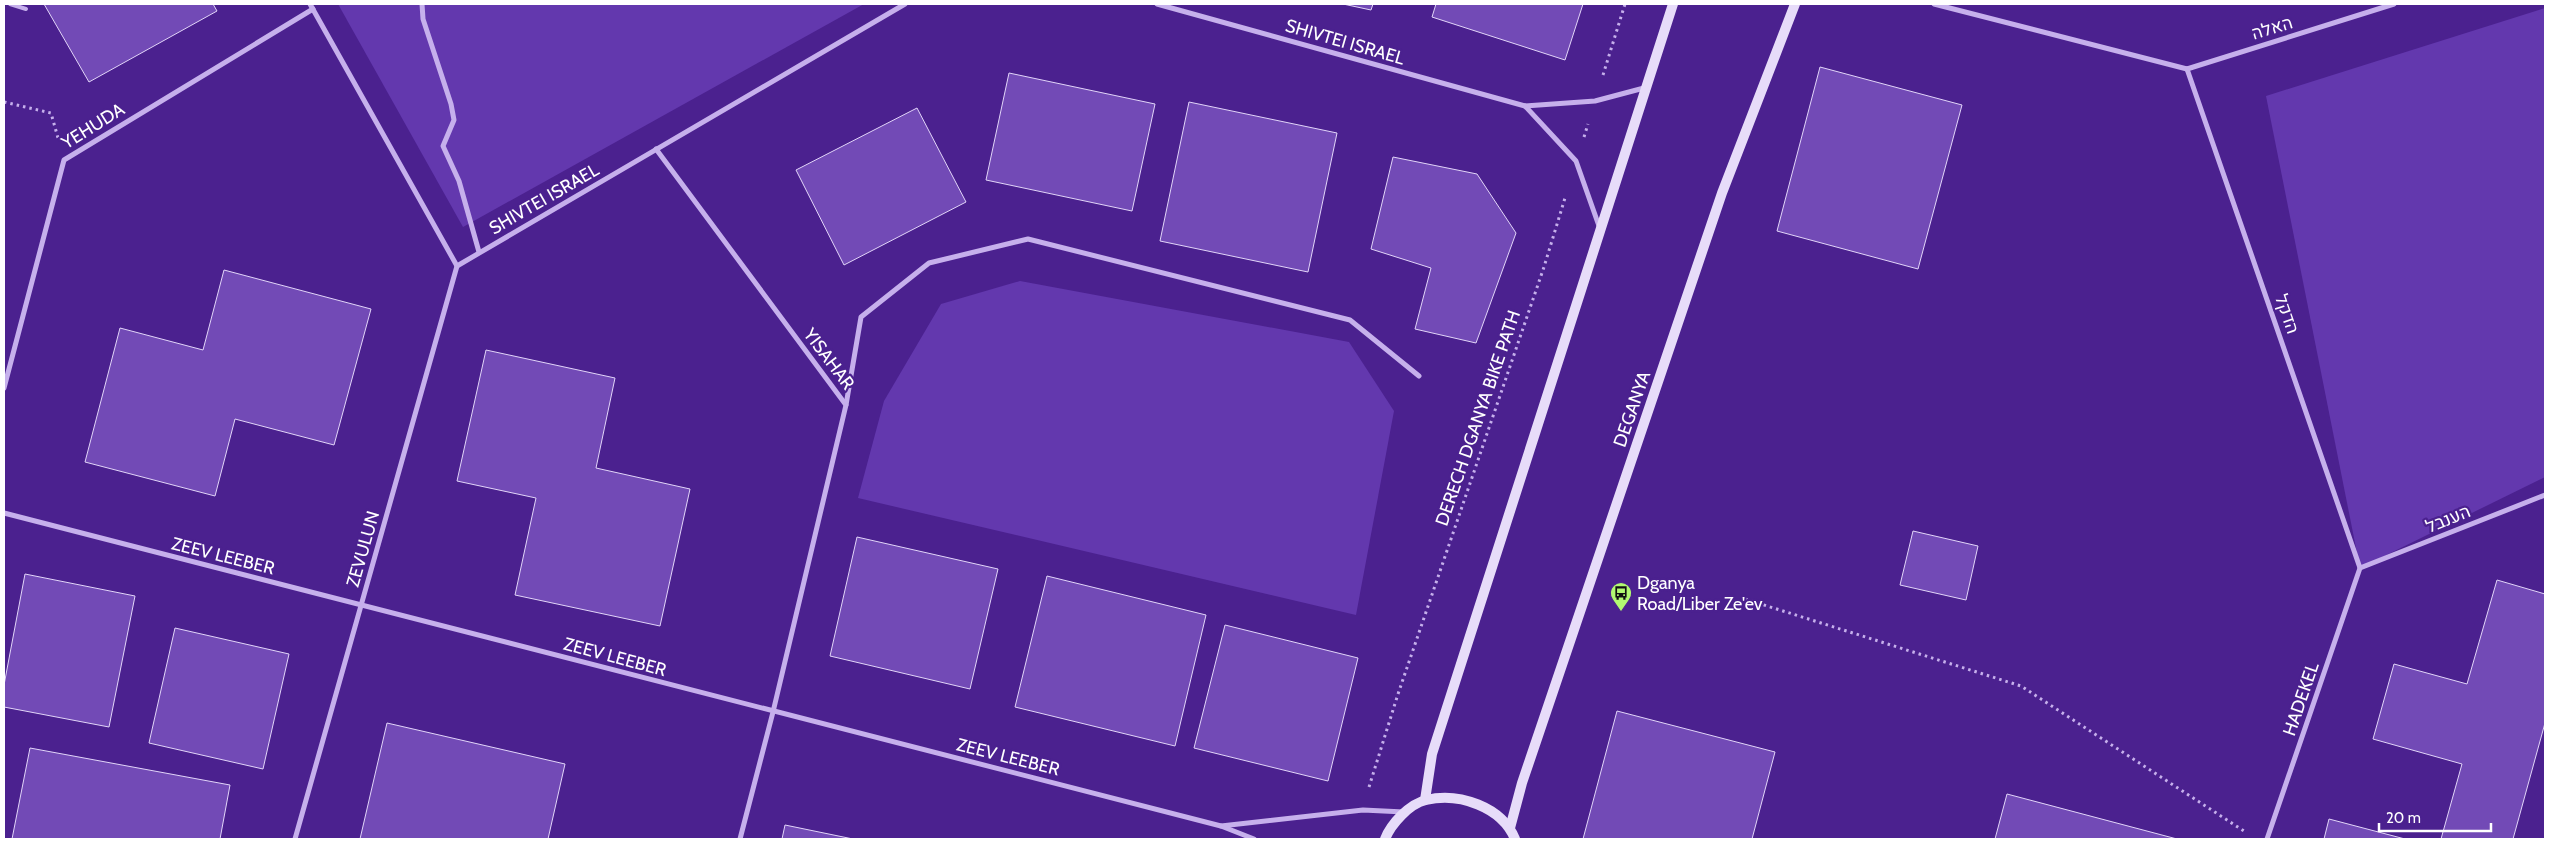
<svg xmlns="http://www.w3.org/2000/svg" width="2549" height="843" viewBox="0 0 2549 843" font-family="Cabin,Heebo,sans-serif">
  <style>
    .green { fill: #6338ae }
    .building { fill: #724ab6; stroke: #e2d5f9 }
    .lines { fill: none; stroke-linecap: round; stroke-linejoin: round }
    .path { stroke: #c6b0ec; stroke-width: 3; stroke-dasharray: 2.5 4; stroke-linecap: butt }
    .lane { stroke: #c6b0ec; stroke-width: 4 }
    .street { stroke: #c6b0ec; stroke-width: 5 }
    .secondary { stroke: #e7dcf9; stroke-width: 10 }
    .labels { text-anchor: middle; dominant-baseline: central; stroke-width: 4.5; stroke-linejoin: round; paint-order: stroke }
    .street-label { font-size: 18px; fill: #fff; stroke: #4b218f }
    .poi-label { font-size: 18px; fill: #fff; stroke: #4b218f; text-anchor: start }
  </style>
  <rect width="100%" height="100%" fill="#4b218f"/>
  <g class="green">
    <path d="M 338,4 L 864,4 L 463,227 Z"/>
    <path d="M 2545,8 L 2545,477 L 2360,568 L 2266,96 Z"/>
    <path d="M 1020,281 L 1349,342 L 1394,411 L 1356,615 L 858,498 L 884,401 L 941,304 Z"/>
  </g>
  <g class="building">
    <path d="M 44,4 L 213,4 L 217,11 L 89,82 Z"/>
    <path d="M 1343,4 L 1373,4 L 1371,10 Z"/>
    <path d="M 1436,4 L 1583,4 L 1565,60 L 1432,17 Z"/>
    <path d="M 1820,67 L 1962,105 L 1918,269 L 1777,231 Z"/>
    <path d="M 1009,73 L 1155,104 L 1132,211 L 986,180 Z"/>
    <path d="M 1189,102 L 1337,133 L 1308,272 L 1160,241 Z"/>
    <path d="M 917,108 L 966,202 L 844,265 L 796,170 Z"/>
    <path d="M 1393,157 L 1477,174 L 1516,233 L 1476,343 L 1415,329 L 1431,268 L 1371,249 Z"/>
    <path d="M 224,270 L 371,309 L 334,445 L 235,419 L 215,496 L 85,462 L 120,328 L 203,350 Z"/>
    <path d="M 486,350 L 615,378 L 596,468 L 690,489 L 660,626 L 515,595 L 536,498 L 457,481 Z"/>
    <path d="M 1913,531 L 1978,546 L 1966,600 L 1900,585 Z"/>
    <path d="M 857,537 L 998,569 L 970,689 L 830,656 Z"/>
    <path d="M 25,574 L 135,596 L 109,727 L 4,707 L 4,685 Z"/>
    <path d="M 1047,576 L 1206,615 L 1175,746 L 1015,707 Z"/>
    <path d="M 2497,580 L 2545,594 L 2545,723 L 2513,839 L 2441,839 L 2462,764 L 2373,739 L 2394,664 L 2467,684 Z"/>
    <path d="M 1225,625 L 1358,658 L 1328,781 L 1194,748 Z"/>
    <path d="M 175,628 L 289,654 L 263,769 L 149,743 Z"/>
    <path d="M 1617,711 L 1775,752 L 1752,839 L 1583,839 Z"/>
    <path d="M 387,723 L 565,764 L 548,839 L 360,839 Z"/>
    <path d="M 30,748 L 230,785 L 220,839 L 12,839 Z"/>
    <path d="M 2007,794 L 2177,839 L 1995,839 Z"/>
    <path d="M 2329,819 L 2405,839 L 2324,839 Z"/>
    <path d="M 785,825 L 853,839 L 782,839 Z"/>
  </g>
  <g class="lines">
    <g class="path">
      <path d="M 1603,75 L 1625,4"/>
      <path d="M 4,102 L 51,113 L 58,138"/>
      <path d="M 1584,137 L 1588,124"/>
      <path d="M 1745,599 L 2021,686 L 2247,833"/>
      <path d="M 1369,787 L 1398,694 L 1544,267 L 1565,198"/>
    </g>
    <path class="lane" d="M 10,4 L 26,9"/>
    <g class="street">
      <path d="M 310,4 L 457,266 L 905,4"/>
      <path d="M 422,4 L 423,19 L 451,104 L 454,120 L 443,146 L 459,181 L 479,252"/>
      <path d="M 1157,4 L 1525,106 L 1595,101 L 1644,88"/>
      <path d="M 1934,4 L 2187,69"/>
      <path d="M 2187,69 L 2360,568 L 2267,839"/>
      <path d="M 2187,69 L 2394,4"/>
      <path d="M 1525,106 L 1576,161 L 1599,226"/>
      <path d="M 656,149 L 846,405 L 773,712 L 740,839"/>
      <path d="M 4,388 L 64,160 L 313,9"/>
      <path d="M 846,405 L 861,317 L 929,263 L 1028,239 L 1350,320 L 1419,376"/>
      <path d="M 4,513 L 1221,826 L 1254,839"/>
      <path d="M 2360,568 L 2545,495"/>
      <path d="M 1221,826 L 1363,810 L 1404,812"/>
      <path d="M 295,839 L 457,266"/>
    </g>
    <g class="secondary">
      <path d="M 1425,800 L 1432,754 L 1673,4"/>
      <path d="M 1510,828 L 1522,783 L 1722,193 L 1795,4"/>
      <path d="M 1385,839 C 1391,824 1409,804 1426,800 C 1459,792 1502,807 1515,839"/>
    </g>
  </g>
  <defs>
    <g id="bus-pin" transform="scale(1.125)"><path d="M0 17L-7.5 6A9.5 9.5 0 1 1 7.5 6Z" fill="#b1f971" stroke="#4b218f"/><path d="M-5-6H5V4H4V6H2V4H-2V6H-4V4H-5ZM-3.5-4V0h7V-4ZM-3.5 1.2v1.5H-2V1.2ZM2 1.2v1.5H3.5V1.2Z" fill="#111"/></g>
  </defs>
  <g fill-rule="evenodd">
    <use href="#bus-pin" x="1621" y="593"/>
  </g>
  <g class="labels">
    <g class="street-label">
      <text transform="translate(2272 28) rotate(-17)">האלה</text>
      <text transform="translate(1345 42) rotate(16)">SHIVTEI ISRAEL</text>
      <text transform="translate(93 126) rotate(-32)">YEHUDA</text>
      <text transform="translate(544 199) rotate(-30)">SHIVTEI ISRAEL</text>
      <text transform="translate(2287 314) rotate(71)">הדקל</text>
      <text transform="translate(829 359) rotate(53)">YISAHAR</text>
      <text transform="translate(1632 409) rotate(-71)">DEGANYA</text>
      <text transform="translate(1478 418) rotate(-71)">DERECH DGANYA BIKE PATH</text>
      <text transform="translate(2448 519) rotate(-22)">הענבל</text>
      <text transform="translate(363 549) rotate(-74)">ZEVULUN</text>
      <text transform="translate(223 556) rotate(14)">ZEEV LEEBER</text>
      <text transform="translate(615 657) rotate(15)">ZEEV LEEBER</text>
      <text transform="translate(2301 699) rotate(-71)">HADEKEL</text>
      <text transform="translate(1008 757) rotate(14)">ZEEV LEEBER</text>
    </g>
    <g class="poi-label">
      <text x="1637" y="583">Dganya<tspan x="1637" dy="21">Road/Liber Ze'ev</tspan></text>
    </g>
  </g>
  <rect width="2549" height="843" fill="none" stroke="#ffffff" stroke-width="10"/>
  <path d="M2379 823v8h112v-8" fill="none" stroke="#ffffff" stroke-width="2.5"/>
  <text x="2386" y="823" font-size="15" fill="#ffffff" stroke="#4b218f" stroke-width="4" paint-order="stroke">20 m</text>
</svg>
